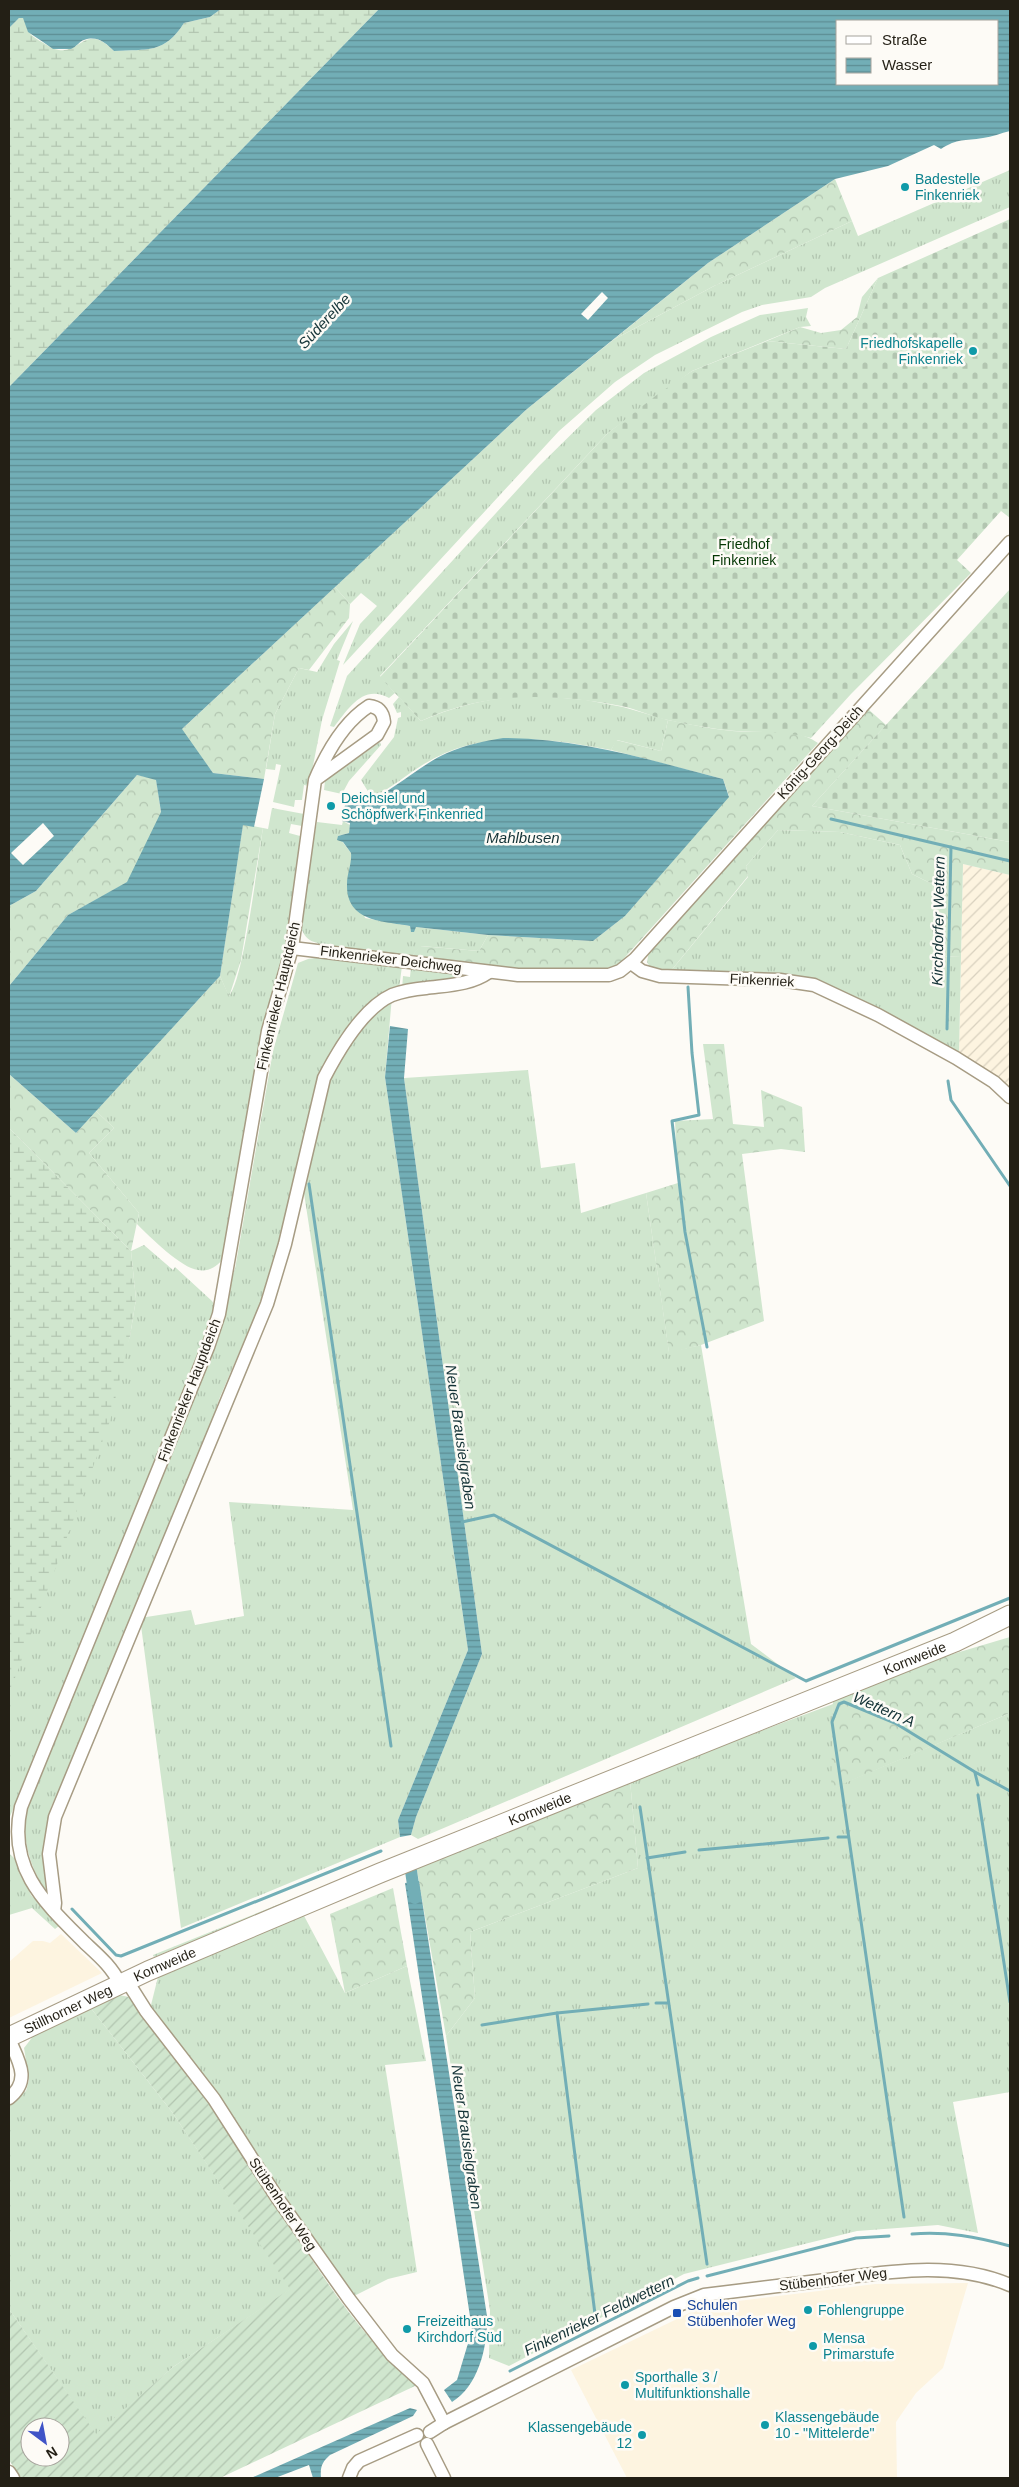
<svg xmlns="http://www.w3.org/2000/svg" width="1019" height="2487" viewBox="0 0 1019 2487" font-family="Helvetica,sans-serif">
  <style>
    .built { fill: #fdf4e0 }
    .industrial { fill: url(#industrial-furrows) }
    .grass { fill: url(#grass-tufts) }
    .forest { fill: url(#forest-crowns) }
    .wetland { fill: url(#wetland-marsh) }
    .cemetery { fill: url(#cemetery-stones) }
    .garden { fill: url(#garden-furrows); fill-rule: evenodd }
    .water { fill: url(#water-rules); fill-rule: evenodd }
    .pier { fill: #fdfbf6 }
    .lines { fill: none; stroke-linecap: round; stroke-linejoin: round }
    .stream { stroke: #72aeb6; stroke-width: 3 }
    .canal { stroke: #72aeb6; stroke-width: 12 }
    .minor-casing { stroke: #a79c84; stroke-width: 15 }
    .secondary-casing { stroke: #a79c84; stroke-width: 21 }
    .minor { stroke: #fff; stroke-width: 12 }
    .secondary { stroke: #fff; stroke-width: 19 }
    .culture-dot { fill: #0f9aa8; stroke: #fdfbf6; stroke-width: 2 }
    .transit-dot { fill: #1a4fb4; stroke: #fdfbf6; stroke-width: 2 }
    .labels { text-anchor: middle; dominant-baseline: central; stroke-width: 5; stroke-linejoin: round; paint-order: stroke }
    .culture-label { font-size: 14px; fill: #0d838f; stroke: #fdfbf6; text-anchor: start }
    .park-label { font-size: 14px; fill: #043704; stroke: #fdfbf6 }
    .street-label { font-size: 14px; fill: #231f15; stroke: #fdfbf6 }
    .transit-label { font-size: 14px; fill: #164399; stroke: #fdfbf6; text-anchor: start }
    .water-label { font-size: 15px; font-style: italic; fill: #143337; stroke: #fdfbf6 }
  </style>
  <defs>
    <pattern id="industrial-furrows" width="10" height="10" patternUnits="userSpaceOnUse" patternTransform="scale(1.25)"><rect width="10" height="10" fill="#fdf4e0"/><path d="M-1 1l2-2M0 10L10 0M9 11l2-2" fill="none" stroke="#d9d1bf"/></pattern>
    <pattern id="grass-tufts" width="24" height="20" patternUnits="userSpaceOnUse" patternTransform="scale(1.25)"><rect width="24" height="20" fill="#d0e6ce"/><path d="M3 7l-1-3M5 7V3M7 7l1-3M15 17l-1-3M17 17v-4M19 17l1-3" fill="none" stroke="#b2c5b0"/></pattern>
    <pattern id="forest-crowns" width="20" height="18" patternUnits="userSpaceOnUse" patternTransform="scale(1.25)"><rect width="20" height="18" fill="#d0e6ce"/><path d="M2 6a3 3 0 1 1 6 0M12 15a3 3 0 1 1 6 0" fill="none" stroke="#b2c5b0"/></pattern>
    <pattern id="wetland-marsh" width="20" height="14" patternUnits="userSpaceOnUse" patternTransform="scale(1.25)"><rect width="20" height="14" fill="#d0e6ce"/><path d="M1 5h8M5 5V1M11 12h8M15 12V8" fill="none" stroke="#b2c5b0"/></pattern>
    <pattern id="cemetery-stones" width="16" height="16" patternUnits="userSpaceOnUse" patternTransform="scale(1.25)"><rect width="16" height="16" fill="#d0e6ce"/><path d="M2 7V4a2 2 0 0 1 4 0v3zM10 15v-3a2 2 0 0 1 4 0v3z" fill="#b2c5b0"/></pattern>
    <pattern id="garden-furrows" width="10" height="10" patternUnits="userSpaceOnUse" patternTransform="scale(1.25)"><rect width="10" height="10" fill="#d0e6ce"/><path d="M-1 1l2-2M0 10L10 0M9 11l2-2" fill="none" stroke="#b2c5b0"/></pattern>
    <pattern id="water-rules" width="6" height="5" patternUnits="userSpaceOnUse" patternTransform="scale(1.25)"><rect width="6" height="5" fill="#72aeb6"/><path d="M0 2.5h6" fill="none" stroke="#5d8d93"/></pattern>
  </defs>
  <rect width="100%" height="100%" fill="#fdfbf6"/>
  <g class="built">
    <path d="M 61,1934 L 102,1973 L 9,2018 L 9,1962 L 33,1941 L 43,1941 L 50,1943 Z"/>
    <path d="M 968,2283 L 943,2368 L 916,2393 L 896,2422 L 897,2478 L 627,2478 L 571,2370 L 706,2305 L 875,2284 Z"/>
  </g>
  <path class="industrial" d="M 963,864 L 1010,875 L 1010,1091 L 959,1054 Z"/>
  <g class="grass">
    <path d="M 1010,170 L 1010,207 L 825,288 L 811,297 L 762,305 L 742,312 L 655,355 L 615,382 L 559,431 L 343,665 L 360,624 L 377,606 L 361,593 L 350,604 L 335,587 L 527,409 L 613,340 L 714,286 L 852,221 L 858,236 Z"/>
    <path d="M 808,308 L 806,317 L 811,326 L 800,327 L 692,371 L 608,433 L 380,676 L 395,693 L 389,698 C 363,684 349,708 334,727 L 330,726 L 347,676 L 539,466 L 596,410 L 644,373 L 711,337 L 760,315 Z"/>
    <path d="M 353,621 L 337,660 L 340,661 L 322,720 L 309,786 L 304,785 L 302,800 L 295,800 L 294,807 L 273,802 L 281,765 L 276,764 L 275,770 L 266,769 L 275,714 L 299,668 L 317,672 L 334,644 Z"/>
    <path d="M 529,695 L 586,700 L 623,707 L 668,720 L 661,751 L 617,740 L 611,750 C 548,738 482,728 424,764 C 406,775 391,788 372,798 L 361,780 L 394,737 L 398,718 L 401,717 L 401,712 L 397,713 L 393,704 L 399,697 L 421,721 C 456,705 491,698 529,695 Z"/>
    <path d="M 380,742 L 381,745 L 349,781 L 342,794 L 324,790 L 325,781 Z"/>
    <path d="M 272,808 L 304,814 L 302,826 L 291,824 L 289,833 L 300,836 L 292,912 L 283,962 L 222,1260 C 216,1267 208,1272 198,1270 C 181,1268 150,1237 137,1224 L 139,1213 L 89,1153 L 114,1128 L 96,1111 L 220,976 L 229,996 C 244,979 258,858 263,828 L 268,829 Z"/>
    <path d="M 343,821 L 350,825 L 349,833 L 338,836 L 351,853 L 365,918 L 410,926 L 411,931 L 416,927 L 488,935 L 479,951 L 421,946 L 412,956 L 318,945 L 318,943 C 312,942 306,939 303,932 C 297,919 314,840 317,822 L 342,825 Z"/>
    <path d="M 778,830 L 840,832 L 900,845 L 912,874 L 932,884 L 935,957 L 961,956 L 959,1054 L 824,985 L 670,972 L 748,877 L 746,866 Z"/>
    <path d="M 316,956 L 402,966 L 399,989 L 339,1043 L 301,1162 L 266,1290 L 220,1397 L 207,1435 L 78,1748 L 51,1807 L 43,1854 L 48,1895 C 31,1869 23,1845 25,1813 L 235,1269 L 273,1051 L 298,963 L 308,959 L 315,958 Z"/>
    <path d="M 411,967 L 467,975 L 468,977 L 402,989 L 403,976 L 410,977 Z"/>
    <path d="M 392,996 L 385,1077 L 468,1650 L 398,1820 L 400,1837 L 181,1928 L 140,1618 L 191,1610 L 195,1625 L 244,1616 L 229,1502 L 353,1510 L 301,1174 L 337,1054 Z"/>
    <path d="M 528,1070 L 541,1168 L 575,1163 L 581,1213 L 646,1193 L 669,1352 L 701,1345 L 751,1644 L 796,1678 L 418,1839 L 411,1835 L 416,1817 L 482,1654 L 404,1078 Z"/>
    <path d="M 144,1245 L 173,1270 L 175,1267 L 212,1301 L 214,1304 L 211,1324 L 9,1819 L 9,1693 L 130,1336 L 136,1299 L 131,1251 Z"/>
    <path d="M 1010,1609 L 1010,1611 L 154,1957 L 153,1955 Z"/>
    <path d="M 833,1704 L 832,1788 L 1010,1713 L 1010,2092 L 953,2102 L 978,2233 L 938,2225 L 857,2231 L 684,2274 L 509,2366 L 489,2358 L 490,2310 L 446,2036 L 475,1998 L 470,1932 L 638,1868 L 630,1780 Z"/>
    <path d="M 9,1853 L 15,1859 L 31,1895 L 59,1926 L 55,1929 L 32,1908 L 9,1915 Z"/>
    <path d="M 302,1912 L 345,1993 L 407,1966 L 426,2061 L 385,2065 L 417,2272 L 388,2279 L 350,2298 L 150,2009 L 158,1977 Z"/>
    <path d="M 90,2007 L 172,2112 L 291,2289 L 173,2367 L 96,2435 L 9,2309 L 9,2104 L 26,2091 L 29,2080 L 24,2048 L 34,2035 Z"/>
  </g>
  <g class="forest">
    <path d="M 835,179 L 852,221 L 714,286 L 613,340 L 708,263 Z"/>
    <path d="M 878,278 L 846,349 L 767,341 L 800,327 L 821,333 L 841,330 L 857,317 L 862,297 Z"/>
    <path d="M 335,587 L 350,604 L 349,618 L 309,670 L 299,668 L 275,714 L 264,779 L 213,773 L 181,730 Z"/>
    <path d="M 868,709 L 886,725 L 812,806 L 1010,842 L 1010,875 L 963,864 L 961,956 L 935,957 L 932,884 L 912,874 L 900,845 L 840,832 L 778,830 L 746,866 L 748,876 L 670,972 L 651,969 L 647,962 L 649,951 Z"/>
    <path d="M 668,720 C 689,724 711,729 732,731 C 761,734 793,726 818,743 L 618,965 L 604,969 L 529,970 L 412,956 L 420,946 L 479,951 L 488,935 L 593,941 L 625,916 L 729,796 L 723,779 L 611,750 L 616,740 L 661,751 Z"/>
    <path d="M 137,775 L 156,779 L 161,813 L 128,882 L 68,915 L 9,986 L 9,906 L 36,891 Z"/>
    <path d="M 243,824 L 263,828 L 241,960 L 229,997 L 220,976 Z"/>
    <path d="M 703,1044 L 724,1044 L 733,1124 L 764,1127 L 761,1090 L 802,1107 L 805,1152 L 781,1149 L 742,1154 L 764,1321 L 701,1345 L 669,1353 L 646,1193 L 678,1183 L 675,1121 L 713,1119 Z"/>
    <path d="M 9,1074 L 76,1133 L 96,1111 L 114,1128 L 89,1153 L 139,1213 L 131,1251 L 9,1128 Z"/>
    <path d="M 1010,1637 L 1010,1713 L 831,1789 L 833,1699 L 946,1656 Z"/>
    <path d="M 630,1780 L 638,1868 L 470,1932 L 475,1998 L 446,2036 L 416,1865 Z"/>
    <path d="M 393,1888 L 407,1966 L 345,1993 L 330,1914 Z"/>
  </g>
  <g class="wetland">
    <path d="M 221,9 L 379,9 L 9,387 L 9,28 L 19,18 L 23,18 C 27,22 26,28 29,32 C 32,37 40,41 45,44 C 80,67 80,17 114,51 C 148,49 164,54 184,23 L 210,17 Z"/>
    <path d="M 9,1128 L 131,1251 L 136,1299 L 130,1336 L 110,1421 L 9,1694 Z"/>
  </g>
  <g class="cemetery">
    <path d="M 1010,219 L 1010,518 L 1001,511 L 957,560 L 971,573 L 851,694 L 811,738 C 780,729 748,734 717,729 C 701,726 684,724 668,720 C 652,717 637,709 621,706 C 552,693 485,691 421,721 L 380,677 L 608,433 L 658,394 L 692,371 L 767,341 L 846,349 L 878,278 Z"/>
    <path d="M 1010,589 L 1010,842 L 812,806 Z"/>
  </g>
  <path class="garden" d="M 119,1995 L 129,1997 C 174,2055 217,2114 258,2175 C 306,2249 349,2328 417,2385 L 220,2478 L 21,2478 L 9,2460 L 9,2309 L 96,2434 L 173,2367 L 290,2289 L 172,2112 L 90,2007 ZM 30,2427 L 60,2427 L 60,2457 L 30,2457 Z"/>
  <g class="water">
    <path d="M 9,9 L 221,9 L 210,17 L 184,23 C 164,54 148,49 114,51 C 106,43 97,35 84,40 C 80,41 76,47 71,49 L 53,49 L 43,42 L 28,32 L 23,18 L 19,18 L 9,28 Z"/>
    <path d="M 379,9 L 1010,9 L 1010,131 C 1001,133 992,137 983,138 C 964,141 958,138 941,149 L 934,145 L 888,166 L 835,179 L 708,263 L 527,409 L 182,729 L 213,773 L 264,779 L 254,827 L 243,825 L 220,976 L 76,1133 L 9,1074 L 9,986 L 68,915 L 127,882 L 161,812 L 156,780 L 137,775 L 36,891 L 9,906 L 9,387 ZM 838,21 L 998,21 L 998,84 L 838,84 Z"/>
    <path d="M 503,738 C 579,738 650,760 723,779 L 729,797 L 625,916 L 593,941 L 488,935 L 416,927 L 414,932 L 411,932 L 410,926 C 382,921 346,922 347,884 C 347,873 352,864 351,853 L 343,842 L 337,840 L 338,836 L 349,833 L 350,823 L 342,821 L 345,805 C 376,809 417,765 447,753 C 465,745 484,741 503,738 Z"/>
    <path d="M 390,1026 L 408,1029 L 404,1078 L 482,1654 L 416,1817 L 411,1835 L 400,1837 L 398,1820 L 468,1650 L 385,1077 Z"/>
    <path d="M 419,1881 L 487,2316 C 488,2345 479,2386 452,2402 L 444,2390 L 457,2380 L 472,2330 L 405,1883 Z"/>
    <path d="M 410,2408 L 417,2410 L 413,2416 L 330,2455 C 322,2462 320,2467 321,2478 L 313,2478 L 309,2465 L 275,2478 L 251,2478 Z"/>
  </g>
  <g class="pier">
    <path d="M 602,292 L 608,298 L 588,320 L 581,314 Z"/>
    <path d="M 43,823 L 54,836 L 23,865 L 11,853 Z"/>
  </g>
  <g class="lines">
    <g class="stream">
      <path d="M 831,819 L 1010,861"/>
      <path d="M 688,987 L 692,1053 L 699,1115 L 672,1121 L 685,1232 L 707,1347"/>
      <path d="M 947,1029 L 951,847"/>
      <path d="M 948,1081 L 951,1100 L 1010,1186"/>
      <path d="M 309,1184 L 391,1746"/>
      <path d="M 462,1522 L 494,1515 L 806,1681 L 1010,1598"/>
      <path d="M 975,1773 L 978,1785"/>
      <path d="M 978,1795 L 1010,2002"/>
      <path d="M 640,1807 L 707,2264"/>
      <path d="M 838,1837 L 847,1837"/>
      <path d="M 699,1850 L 828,1838"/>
      <path d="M 647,1858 L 685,1852"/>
      <path d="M 72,1909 L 116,1955 L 121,1956 L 381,1851"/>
      <path d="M 656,2003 L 667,2003"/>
      <path d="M 557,2013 L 595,2314"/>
      <path d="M 482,2025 L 557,2013 L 648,2004"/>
      <path d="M 904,2217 L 832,1722 L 839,1704 L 844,1702 L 895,1723 L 975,1772 L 1010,1791"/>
      <path d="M 912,2234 C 946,2231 977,2237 1010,2246"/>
      <path d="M 707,2276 L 856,2238 L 889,2236"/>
      <path d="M 510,2371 L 688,2281 L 698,2278"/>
    </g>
    <path class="canal" d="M 411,1871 L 415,1898"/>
    <g class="minor-casing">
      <g id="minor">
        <path d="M 292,948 L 518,975 L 609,975 L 620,971 L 635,959 L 1010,542"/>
        <path d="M 631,963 L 642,971 L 660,976 L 780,980 L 814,985 L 878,1015 L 956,1058 L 994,1082 L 1010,1097"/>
        <path d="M 54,1911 L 55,1903 L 49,1854 L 55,1817 L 267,1304 L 285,1244 L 324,1078 C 338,1051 363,1008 392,995 C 403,991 415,989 426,988 C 449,985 470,985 489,972"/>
        <path d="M 127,1981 L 146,2011 L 214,2099 L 276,2196 L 349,2299 L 392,2355 L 423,2383 L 444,2423"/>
        <path d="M 120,1984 C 112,1967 99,1956 85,1943 C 45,1903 7,1869 21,1807 L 208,1347 L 219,1314 L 268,1031 L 292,948 L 315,780 C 326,754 344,722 369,706 C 379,707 383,712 384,722 L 377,735 L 315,780"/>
        <path d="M 9,2039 C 18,2060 32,2080 9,2098"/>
        <path d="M 430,2432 L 444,2423 L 674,2307 L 704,2295 C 742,2290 780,2286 818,2281 C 882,2273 949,2259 1010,2285"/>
        <path d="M 427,2444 L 444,2478"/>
        <path d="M 9,2472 L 13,2478"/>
        <path d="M 349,2478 L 353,2468 L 359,2461 L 417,2435"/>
      </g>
    </g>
    <g class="secondary-casing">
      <g id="secondary">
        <path id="s1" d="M 9,2037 L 148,1971 L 380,1873 L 955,1642 L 1010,1615"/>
      </g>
    </g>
    <use href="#minor" class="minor"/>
    <use href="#secondary" class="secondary"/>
  </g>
  <g class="culture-dot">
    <circle cx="905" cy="187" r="5"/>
    <circle cx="973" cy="351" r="5"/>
    <circle cx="331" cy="806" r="5"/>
    <circle cx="808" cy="2310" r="5"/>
    <circle cx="407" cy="2329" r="5"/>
    <circle cx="813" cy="2346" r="5"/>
    <circle cx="625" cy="2385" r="5"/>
    <circle cx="765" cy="2425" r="5"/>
    <circle cx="642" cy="2435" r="5"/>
  </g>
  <rect class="transit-dot" x="672" y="2308" width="10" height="10" rx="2.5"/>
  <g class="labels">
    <g class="culture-label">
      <text x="915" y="179">Badestelle<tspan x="915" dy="16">Finkenriek</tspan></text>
      <text x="963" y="343" text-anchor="end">Friedhofskapelle<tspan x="963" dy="16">Finkenriek</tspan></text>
      <text x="341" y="798">Deichsiel und<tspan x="341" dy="16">Schöpfwerk Finkenried</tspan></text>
      <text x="818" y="2310">Fohlengruppe</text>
      <text x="417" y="2321">Freizeithaus<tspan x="417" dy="16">Kirchdorf Süd</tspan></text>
      <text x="823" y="2338">Mensa<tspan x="823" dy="16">Primarstufe</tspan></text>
      <text x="635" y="2377">Sporthalle 3 /<tspan x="635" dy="16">Multifunktionshalle</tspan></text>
      <text x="775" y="2417">Klassengebäude<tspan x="775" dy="16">10 - "Mittelerde"</tspan></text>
      <text x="632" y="2427" text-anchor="end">Klassengebäude<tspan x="632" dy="16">12</tspan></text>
    </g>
    <g class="park-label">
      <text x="744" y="544">Friedhof<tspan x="744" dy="16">Finkenriek</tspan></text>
    </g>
    <g class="street-label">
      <text transform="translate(820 752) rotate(-48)">König-Georg-Deich</text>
      <text transform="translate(391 959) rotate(7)">Finkenrieker Deichweg</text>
      <text transform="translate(762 980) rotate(3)">Finkenriek</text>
      <text transform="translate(278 996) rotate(-77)">Finkenrieker Hauptdeich</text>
      <text transform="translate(189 1390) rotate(-69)">Finkenrieker Hauptdeich</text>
      <text stroke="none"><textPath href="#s1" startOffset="982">Kornweide</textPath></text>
      <text stroke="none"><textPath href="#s1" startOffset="578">Kornweide</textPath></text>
      <text stroke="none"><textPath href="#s1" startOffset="172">Kornweide</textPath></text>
      <text stroke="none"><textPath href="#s1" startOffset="65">Stillhorner Weg</textPath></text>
      <text transform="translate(283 2204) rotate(56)">Stübenhofer Weg</text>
      <text transform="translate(833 2279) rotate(-7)">Stübenhofer Weg</text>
    </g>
    <g class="transit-label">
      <text x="687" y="2305">Schulen<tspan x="687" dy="16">Stübenhofer Weg</tspan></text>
    </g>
    <g class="water-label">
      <text transform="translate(324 321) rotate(-47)">Süderelbe</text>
      <text x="523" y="837">Mahlbusen</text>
      <text transform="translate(938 921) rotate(-89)">Kirchdorfer Wettern</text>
      <text transform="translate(461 1437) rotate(82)">Neuer Brausielgraben</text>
      <text transform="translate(884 1709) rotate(24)">Wettern A</text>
      <text transform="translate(467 2137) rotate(82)">Neuer Brausielgraben</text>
      <text transform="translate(599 2315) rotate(-26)">Finkenrieker Feldwettern</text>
    </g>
  </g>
  <rect width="1019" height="2487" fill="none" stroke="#231f15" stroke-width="20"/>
  <rect x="836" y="20" width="162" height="65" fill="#fdfbf6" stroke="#a6a39c"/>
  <rect x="846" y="36" width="25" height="8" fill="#ffffff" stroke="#a6a39c"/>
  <text x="882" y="45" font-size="15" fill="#231f15">Straße</text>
  <rect x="846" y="58" width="25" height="15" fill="url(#water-rules)" stroke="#a6a39c"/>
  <text x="882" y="70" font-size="15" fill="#231f15">Wasser</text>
  <g transform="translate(45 2442) rotate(148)"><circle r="24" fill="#fdfbf6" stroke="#a6a39c"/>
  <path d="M0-4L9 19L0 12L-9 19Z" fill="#4054c7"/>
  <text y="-8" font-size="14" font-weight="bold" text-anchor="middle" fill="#231f15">N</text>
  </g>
</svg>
